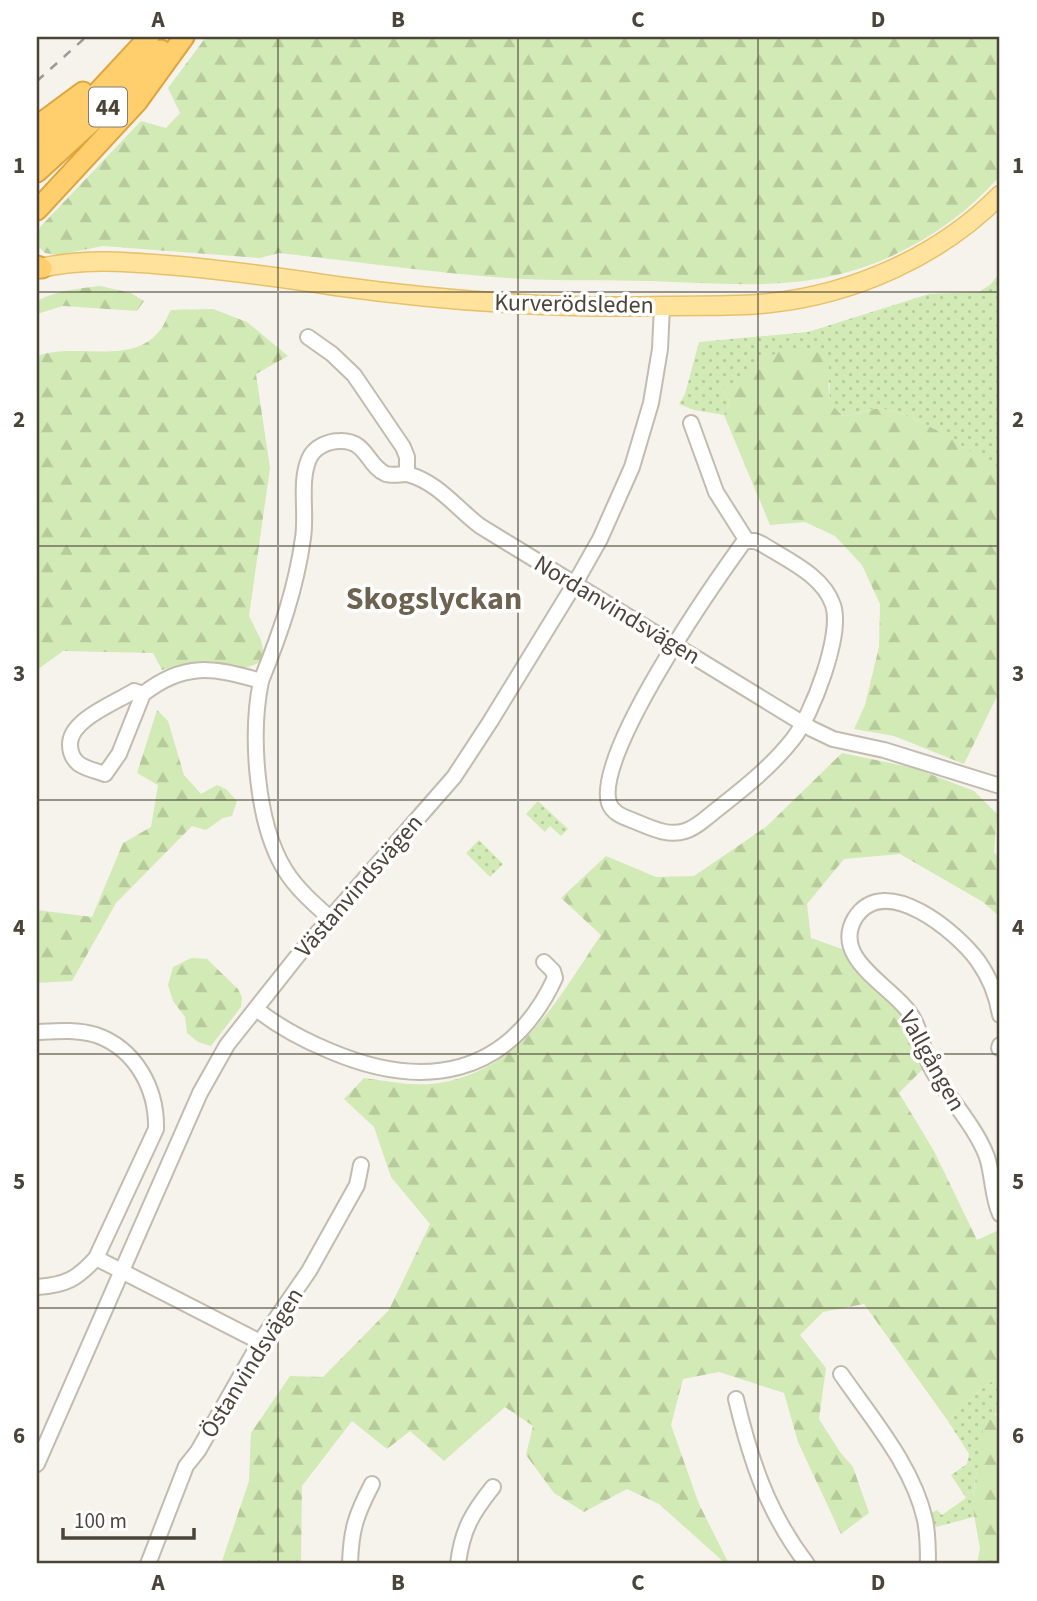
<svg xmlns="http://www.w3.org/2000/svg" width="1037" height="1601" viewBox="0 0 1037 1601" font-family="'Source Sans 3',sans-serif">
  <style>
    .grass { fill: url(#grass-dots) }
    .forest { fill: url(#forest-firs) }
    .lines { fill: none; stroke-linecap: round; stroke-linejoin: round }
    .minor-casing { stroke: #c2bbae; stroke-width: 18 }
    .major-casing { stroke: #e6c16a; stroke-width: 21 }
    .highway-casing { stroke: #e0a43c; stroke-width: 23 }
    .minor { stroke: #fff; stroke-width: 14 }
    .major { stroke: #ffe39c; stroke-width: 18 }
    .highway { stroke: #ffcf6e; stroke-width: 19 }
    .rail { stroke: #9a9a9a; stroke-width: 2.5; stroke-dasharray: 9 9; stroke-linecap: butt }
    .grid { fill: none; stroke: #4b4439; stroke-width: 2; stroke-opacity: 0.55 }
    .labels { text-anchor: middle; dominant-baseline: central; stroke-width: 7; stroke-linejoin: round; paint-order: stroke }
    .shield { fill: #fff; stroke: #817c74; stroke-width: 2 }
    .shield-label { font-size: 23px; font-weight: bold; fill: #4b4439 }
    .street-label { font-size: 24px; fill: #4b4439; stroke: #fff }
    .district-label { font-size: 32px; font-weight: bold; fill: #6e6250; stroke: #fff }
    .neatline { fill: none; stroke: #4b4439; stroke-width: 2.5 }
    .grid-label { font-size: 23px; text-anchor: middle; font-weight: bold; fill: #4b4439 }
  </style>
  <defs>
    <pattern id="grass-dots" width="8" height="8" patternUnits="userSpaceOnUse" patternTransform="scale(1.75)"><rect width="8" height="8" fill="#d2eab5"/><path d="M2 2h.1M6 6h.1" fill="none" stroke="#b6ca9c" stroke-width="1.8" stroke-linecap="round"/></pattern>
    <pattern id="forest-firs" width="22" height="20" patternUnits="userSpaceOnUse" patternTransform="scale(1.75)"><rect width="22" height="20" fill="#d2eab5"/><path d="M5 1l3.5 6h-7zM16 11l3.5 6h-7z" fill="#b6ca9c"/></pattern>
  </defs>
  <rect width="100%" height="100%" fill="#f6f3ec"/>
  <g class="grass">
    <path d="M 1000,272 L 1000,480 C 996,475 991,468 986,464 C 967,446 900,405 875,409 C 865,410 854,415 843,416 C 830,406 828,399 830,383 L 763,359 L 747,376 L 722,389 L 730,402 L 724,415 L 694,410 L 679,404 L 685,394 L 699,342 L 808,332 L 929,294 L 979,292 L 991,284 Z"/>
    <path d="M 538,801 L 568,829 L 561,836 L 550,826 L 545,832 L 526,814 Z"/>
    <path d="M 479,840 L 503,864 L 490,877 L 466,853 Z"/>
    <path d="M 1000,1375 L 1000,1412 L 995,1414 C 985,1446 969,1483 974,1517 L 932,1528 L 931,1513 L 937,1510 L 942,1515 L 966,1498 L 951,1475 L 967,1464 L 969,1454 L 948,1421 L 979,1391 Z"/>
  </g>
  <g class="forest">
    <path d="M 206,37 L 1000,37 L 1000,176 C 961,220 912,252 855,270 C 788,291 719,283 650,281 C 607,280 565,281 522,279 C 441,274 360,262 279,253 L 260,258 L 103,246 L 57,255 L 45,253 L 37,245 L 37,234 L 41,226 L 141,121 L 166,128 L 180,113 L 168,88 Z"/>
    <path d="M 100,286 L 131,293 L 144,301 L 137,311 L 63,306 L 37,314 L 37,301 C 58,290 77,289 100,286 Z"/>
    <path d="M 213,309 L 247,322 L 288,356 L 256,374 L 270,468 L 249,616 L 261,640 L 265,658 C 240,679 227,658 201,661 C 188,663 175,667 162,670 L 153,653 L 63,651 L 37,670 L 37,356 C 76,341 133,368 161,329 C 165,324 167,316 171,310 Z"/>
    <path d="M 786,349 L 817,351 L 829,366 C 830,389 823,400 843,416 C 854,415 864,411 875,409 C 900,405 967,446 986,463 C 991,468 996,475 1000,480 L 1000,690 L 964,764 L 894,736 L 854,729 L 865,705 L 879,647 L 880,604 L 862,565 L 835,536 L 805,522 L 770,525 L 724,415 L 730,402 L 722,389 L 746,376 L 763,359 Z"/>
    <path d="M 157,710 L 168,721 L 184,775 L 201,794 L 217,785 L 226,789 L 237,801 L 232,816 L 223,818 L 206,830 L 192,826 L 116,903 L 72,981 L 37,983 L 37,910 L 92,917 L 123,843 L 151,827 L 158,785 L 137,773 Z"/>
    <path d="M 842,753 L 914,768 L 974,791 L 997,814 L 994,852 L 1000,860 L 1000,917 L 983,902 L 900,854 L 844,859 L 807,904 L 811,938 L 845,950 L 906,1016 L 924,1068 L 899,1093 L 934,1151 L 977,1240 L 997,1231 L 1000,1233 L 1000,1375 L 979,1391 L 948,1421 L 864,1304 L 823,1312 L 800,1335 L 826,1368 L 819,1419 L 840,1452 L 853,1467 L 869,1513 L 841,1534 L 798,1442 L 784,1393 L 719,1372 L 683,1379 L 671,1425 L 699,1504 L 729,1564 L 726,1564 L 659,1504 L 627,1489 L 584,1512 L 554,1493 L 526,1455 L 533,1426 L 505,1407 L 444,1461 L 410,1431 L 387,1449 L 352,1421 L 302,1486 L 301,1564 L 221,1564 L 249,1481 L 251,1433 L 290,1376 L 323,1377 L 389,1310 L 430,1224 L 391,1177 L 374,1127 L 344,1099 L 364,1078 C 388,1081 415,1087 439,1083 C 523,1069 558,998 601,935 L 561,898 L 606,856 L 656,877 L 694,876 L 766,827 Z"/>
    <path d="M 191,958 L 207,959 L 238,989 L 242,997 L 241,1007 L 211,1046 L 198,1042 L 187,1033 L 185,1017 L 173,1001 L 168,985 L 173,967 Z"/>
    <path d="M 1000,1412 L 1000,1564 L 977,1564 L 980,1548 L 972,1504 L 983,1430 L 987,1421 Z"/>
  </g>
  <g class="lines">
    <g class="minor-casing">
      <g id="minor">
        <path d="M 308,337 L 332,354 L 354,375 L 403,447 L 407,457 L 407,474 C 438,482 456,508 480,526 L 812,729 L 833,739 L 884,750 L 1000,786"/>
        <path d="M 691,423 L 716,492 L 747,541 L 755,541 L 762,544 C 787,560 823,575 833,605 C 843,634 812,715 793,739 C 771,767 743,789 715,811 C 706,818 696,828 685,831 C 668,837 649,827 634,821 C 624,817 613,814 609,803 C 594,755 712,586 743,543 L 747,541"/>
        <path d="M 143,694 L 119,754 L 105,774 C 97,771 86,769 79,764 C 73,759 70,752 70,745 C 69,720 115,703 134,691 L 143,694 C 184,662 213,667 261,681"/>
        <path d="M 330,918 C 314,904 296,888 285,870 C 256,823 250,735 261,681 C 280,634 296,589 303,538 C 307,513 299,482 309,459 C 314,447 328,441 340,441 C 367,440 367,466 386,474 C 392,476 400,474 407,474"/>
        <path d="M 256,1009 C 279,1027 303,1040 330,1051 C 424,1091 509,1077 555,978 L 553,971 L 544,962"/>
        <path d="M 1000,1015 C 997,996 990,978 978,961 C 958,933 885,871 855,918 C 831,958 890,985 909,1012 C 922,1029 922,1053 933,1071 C 949,1099 976,1127 987,1157 C 993,1176 992,1196 1000,1214"/>
        <path d="M 37,1032 C 56,1031 77,1029 96,1035 C 136,1049 157,1089 156,1129 L 96,1258 C 77,1279 66,1285 37,1287"/>
        <path d="M 999,1048 L 1000,1045"/>
        <path d="M 96,1258 L 260,1342"/>
        <path d="M 841,1374 C 872,1419 913,1466 925,1520 C 928,1534 928,1550 928,1564"/>
        <path d="M 736,1399 C 751,1462 768,1513 807,1564"/>
        <path d="M 37,1464 L 200,1093 L 227,1045 L 299,954 L 454,777 L 490,722 L 574,585 L 600,539 L 632,467 L 651,403 L 660,349 L 662,306"/>
        <path d="M 148,1564 L 186,1466 L 198,1451 L 260,1342 L 309,1271 L 357,1185 L 361,1165"/>
        <path d="M 350,1564 C 351,1529 356,1515 372,1484"/>
        <path d="M 458,1564 C 462,1530 472,1513 493,1487"/>
      </g>
    </g>
    <g class="major-casing">
      <path id="major" d="M 37,269 C 84,257 131,262 179,266 C 232,271 284,278 336,286 C 445,301 554,309 664,306 C 699,305 735,307 770,303 C 854,294 940,256 1000,195"/>
    </g>
    <g class="highway-casing">
      <g id="highway">
        <path d="M 37,126 L 83,92"/>
        <path d="M 37,150 L 96,94 L 149,37"/>
        <path d="M 37,172 L 108,107 L 161,50"/>
        <path d="M 37,210 L 137,102 L 184,37"/>
        <path d="M 37,266 L 42,268"/>
      </g>
    </g>
    <use href="#minor" class="minor"/>
    <use href="#major" class="major"/>
    <use href="#highway" class="highway"/>
    <path class="rail" d="M 37,81 L 86,37"/>
  </g>
  <path class="grid" d="M 278,37 L 278,1564M 518,37 L 518,1564M 758,37 L 758,1564M 37,292 L 1000,292M 37,546 L 1000,546M 37,800 L 1000,800M 37,1054 L 1000,1054M 37,1308 L 1000,1308"/>
  <g class="labels">
    <rect class="shield" x="89" y="87.5" width="38" height="39" rx="5"/>
    <g class="shield-label">
      <text x="108" y="107">44</text>
    </g>
    <g class="street-label">
      <text transform="translate(574 304) rotate(1)">Kurverödsleden</text>
      <text transform="translate(617 610) rotate(31)">Nordanvindsvägen</text>
      <text transform="translate(359 886) rotate(-49)">Västanvindsvägen</text>
      <text transform="translate(932 1061) rotate(61)">Vallgången</text>
      <text transform="translate(252 1363) rotate(-58)">Östanvindsvägen</text>
    </g>
    <g class="district-label">
      <text x="434" y="599">Skogslyckan</text>
    </g>
  </g>
  <rect width="1037" height="1601" fill="none" stroke="#ffffff" stroke-width="77"/>
  <path d="M63 1528v10h131v-10" fill="none" stroke="#4b4439" stroke-width="3.5"/>
  <text x="74" y="1528" font-size="21" fill="#4b4439" stroke="#ffffff" stroke-width="5" paint-order="stroke">100 m</text>
  <rect x="38" y="38" width="960" height="1524" class="neatline"/>
  <g class="grid-label">
    <text x="158" y="27">A</text>
    <text x="398" y="27">B</text>
    <text x="638" y="27">C</text>
    <text x="878" y="27">D</text>
    <text x="19" y="173">1</text>
    <text x="1018" y="173">1</text>
    <text x="19" y="427">2</text>
    <text x="1018" y="427">2</text>
    <text x="19" y="681">3</text>
    <text x="1018" y="681">3</text>
    <text x="19" y="935">4</text>
    <text x="1018" y="935">4</text>
    <text x="19" y="1189">5</text>
    <text x="1018" y="1189">5</text>
    <text x="19" y="1443">6</text>
    <text x="1018" y="1443">6</text>
    <text x="158" y="1590">A</text>
    <text x="398" y="1590">B</text>
    <text x="638" y="1590">C</text>
    <text x="878" y="1590">D</text>
  </g>
</svg>
